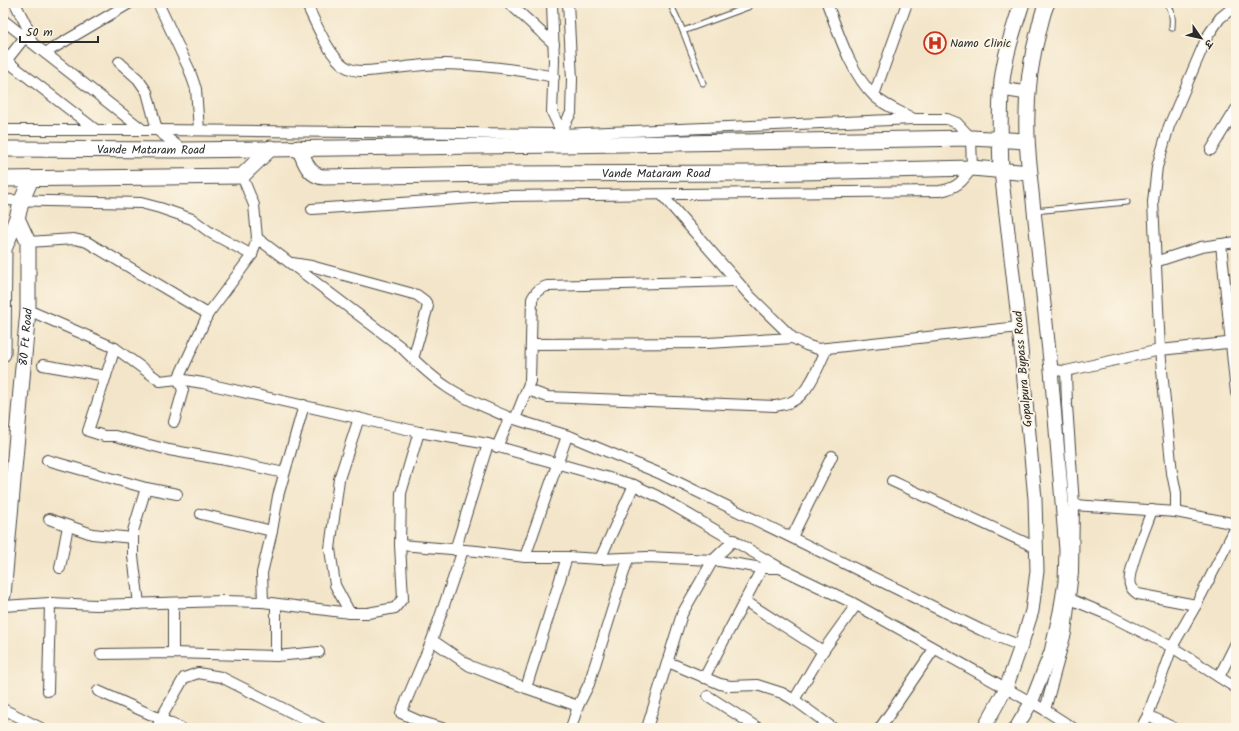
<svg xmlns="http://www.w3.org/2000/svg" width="1239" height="731" viewBox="0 0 1239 731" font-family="Kalam,'Playpen Sans Deva',sans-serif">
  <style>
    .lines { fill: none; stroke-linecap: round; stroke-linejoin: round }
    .service-casing { stroke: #494743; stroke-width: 7 }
    .minor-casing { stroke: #494743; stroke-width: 12 }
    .tertiary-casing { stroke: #494743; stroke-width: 15 }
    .secondary-casing { stroke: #494743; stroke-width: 17 }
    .service { stroke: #fff; stroke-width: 5 }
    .minor { stroke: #fff; stroke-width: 10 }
    .tertiary { stroke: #fff; stroke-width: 13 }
    .secondary { stroke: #fff; stroke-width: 15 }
    .labels { text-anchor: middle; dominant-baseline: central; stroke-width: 4; stroke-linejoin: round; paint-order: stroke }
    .poi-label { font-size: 12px; fill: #2b2b2b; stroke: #fcf5e5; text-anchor: start }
    .street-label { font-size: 12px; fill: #2b2b2b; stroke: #fcf5e5 }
  </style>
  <rect width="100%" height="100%" fill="#fcf5e5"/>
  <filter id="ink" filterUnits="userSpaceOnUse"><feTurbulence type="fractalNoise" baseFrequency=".025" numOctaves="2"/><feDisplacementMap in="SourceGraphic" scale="8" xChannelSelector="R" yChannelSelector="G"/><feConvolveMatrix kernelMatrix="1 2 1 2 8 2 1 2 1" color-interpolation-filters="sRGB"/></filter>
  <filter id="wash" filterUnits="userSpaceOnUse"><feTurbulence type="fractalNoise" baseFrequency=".012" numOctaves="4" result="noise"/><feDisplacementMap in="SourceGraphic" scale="16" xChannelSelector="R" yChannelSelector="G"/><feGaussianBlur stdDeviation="0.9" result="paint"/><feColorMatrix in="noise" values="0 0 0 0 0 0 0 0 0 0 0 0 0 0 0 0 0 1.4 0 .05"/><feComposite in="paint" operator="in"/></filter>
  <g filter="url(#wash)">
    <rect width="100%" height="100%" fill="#f3e5c9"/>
  </g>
  <g filter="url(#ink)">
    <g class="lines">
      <g class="service-casing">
        <g id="service">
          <path d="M 670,3 L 683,31 L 703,83"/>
          <path d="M 1167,3 C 1173,10 1173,19 1172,28"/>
          <path d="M 683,31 L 748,7"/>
          <path d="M 1034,211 L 1127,202"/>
        </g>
      </g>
      <g class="minor-casing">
        <g id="minor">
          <path d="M 15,3 L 30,33 L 31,42"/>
          <path d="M 158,3 L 189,69 L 196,89 L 199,130"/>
          <path d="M 306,3 C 315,21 329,57 346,67 C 357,74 375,70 388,69 C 407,67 426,64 445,64 C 482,65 518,69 554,77"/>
          <path d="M 509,3 L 554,44"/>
          <path d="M 552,3 L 554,60 L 552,112 L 561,131 L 561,139"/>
          <path d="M 827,3 C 838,32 851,74 874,96 C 885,106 901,112 914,119"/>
          <path d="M 3,20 L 143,130"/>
          <path d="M 45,53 L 130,3"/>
          <path d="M 3,58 L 96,130"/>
          <path d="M 6,61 L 25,37"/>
          <path d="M 119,62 L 138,79 L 147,92 L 157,130 L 183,150"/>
          <path d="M 874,95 L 907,3"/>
          <path d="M 3,130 L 157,130 L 561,134 L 914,119 L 947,119 L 957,123 L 971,138 L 972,168 C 962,182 957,188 940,191 L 503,196 L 312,209"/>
          <path d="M 561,131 L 571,113 L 572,79 L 568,3"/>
          <path d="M 1211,150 L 1236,109"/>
          <path d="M 662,195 L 750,296 L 793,338 L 806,345 L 818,349 L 1019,327"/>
          <path d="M 3,200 L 141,203 L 160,208 L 192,219 L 211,233 L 252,255"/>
          <path d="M 257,238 L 401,347 C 415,361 430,376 447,387 C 466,400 488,408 508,417 L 507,424 L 497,447"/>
          <path d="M 28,242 L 74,239 L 87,242 L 208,314"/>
          <path d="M 1221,244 L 1236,393"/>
          <path d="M 1155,262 L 1201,247 L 1236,242"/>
          <path d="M 292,263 L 311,266 L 417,295 L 425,301 L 428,306 L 413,359"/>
          <path d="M 28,310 L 115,348 L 160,381 L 178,379 L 203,383 L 419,432 L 488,444 L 634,485 L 657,496 L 782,569 L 853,603 L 1045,710 L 1073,728"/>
          <path d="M 531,344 L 708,343 L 793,338"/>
          <path d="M 115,348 L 88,431 L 104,436 L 115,436 L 169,450 L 231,461 L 284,473"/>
          <path d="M 43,365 L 106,376"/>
          <path d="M 1051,370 L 1066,371 L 1160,350 L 1236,342"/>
          <path d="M 528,390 L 548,397 L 775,406 C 780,405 786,404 791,402 C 809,394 819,365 827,348"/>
          <path d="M 508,417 L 572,437 L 661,474 L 981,630 L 1021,646"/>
          <path d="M 515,419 L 530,381 L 532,299 C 536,291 539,289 547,286 L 736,281"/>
          <path d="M 174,422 L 183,390 L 178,379 L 208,314 L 252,255 L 257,238 L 254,205 L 242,176"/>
          <path d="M 47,460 L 146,488 L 177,494"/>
          <path d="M 892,481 L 1037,548"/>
          <path d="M 1074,505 L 1176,512 L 1236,524"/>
          <path d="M 1152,510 C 1147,525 1126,573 1130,585 C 1131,589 1135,592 1138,594 L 1196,605"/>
          <path d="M 1176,512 L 1176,493 L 1172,473 L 1160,350 L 1153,202 L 1157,167 L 1169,126 L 1207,37 L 1220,18 L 1236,5"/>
          <path d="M 201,514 L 272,531"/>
          <path d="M 49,519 L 92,534 L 133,538"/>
          <path d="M 792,537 L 832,456"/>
          <path d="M 400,545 L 477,551 L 525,557 L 567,557 L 600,559 L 647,557 L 713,560 L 762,568 L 780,568"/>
          <path d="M 455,550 L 488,444"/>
          <path d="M 525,557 L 567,436"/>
          <path d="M 567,557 L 526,688 L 578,706"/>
          <path d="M 600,559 L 634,485"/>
          <path d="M 60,568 L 68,526"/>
          <path d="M 1070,599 L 1106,614 L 1172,647 L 1236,688"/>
          <path d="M 745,601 L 823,651"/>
          <path d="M 263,602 L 262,573 L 272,531 L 278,496 L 304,405"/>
          <path d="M 139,604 L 133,556 L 133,531 L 146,488"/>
          <path d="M 3,606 L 50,603"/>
          <path d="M 350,613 L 335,585 L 330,549 L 339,479 L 359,418"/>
          <path d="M 432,640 L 470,666 L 526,688"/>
          <path d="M 173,653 L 173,603"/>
          <path d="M 101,654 L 173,653 L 276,656 L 319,652"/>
          <path d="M 276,656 L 276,604"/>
          <path d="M 668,662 L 720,684 L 730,686 L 757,685 L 782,693 L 796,701 L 833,728"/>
          <path d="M 1219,677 L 1236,643"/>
          <path d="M 704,678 L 762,568"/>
          <path d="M 48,691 L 50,603 L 96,605 L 223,601 L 263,602 L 350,613 L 368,613 L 395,608 L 403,598 L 400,545 L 401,493 L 419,432"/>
          <path d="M 98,691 L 181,728"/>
          <path d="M 708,696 L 758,728"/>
          <path d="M 794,700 L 823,651 L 856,605"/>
          <path d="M 3,709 L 41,728"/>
          <path d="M 1045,710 L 1066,633 L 1073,572 L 1074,505 L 1067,405 L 1066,371"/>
          <path d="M 1148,715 L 1174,728"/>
          <path d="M 157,728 L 161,718 L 184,678 L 198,673 L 221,677 L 322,728"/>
          <path d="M 442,728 L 419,721 L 401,713 L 432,640 L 463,550"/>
          <path d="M 571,728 L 578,706 L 589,684 L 628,559"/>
          <path d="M 647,728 L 682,614 L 713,560 L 734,540"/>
          <path d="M 880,728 L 934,649"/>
          <path d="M 1141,728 L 1148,715 L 1172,647 L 1196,605 L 1236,527"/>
        </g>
      </g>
      <g class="tertiary-casing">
        <g id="tertiary">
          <path d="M 1002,89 L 1027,93"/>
          <path d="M 984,728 L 1006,688 L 1021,646 L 1032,611 L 1037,571 L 1035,499 L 1019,327 L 1001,171"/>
          <path d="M 1016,728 L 1031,703 L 1051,652 L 1060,612 L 1065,582 L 1066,550 L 1051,370 L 1030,173"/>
        </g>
      </g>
      <g class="secondary-casing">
        <g id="secondary">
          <path id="s1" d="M 299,148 C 305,161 308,176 324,177 L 495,174 L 759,173 L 972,168 L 1030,173 C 1024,125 1026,76 1039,29 C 1041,21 1043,11 1047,3"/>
          <path id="s2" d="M 3,149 L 183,150 L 562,145 L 971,138 L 1026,141"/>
          <path d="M 1001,171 C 1000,141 999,110 1002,81 C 1005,54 1014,28 1022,3"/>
          <path d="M 3,179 L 242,176 L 271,148"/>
          <path d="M 3,354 L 4,249 L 17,218 L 22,200 L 31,179"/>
          <path id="s3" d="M 3,595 L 28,310 L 28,242 L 17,218"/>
        </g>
      </g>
      <use href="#service" class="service"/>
      <use href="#minor" class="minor"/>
      <use href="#tertiary" class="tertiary"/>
      <use href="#secondary" class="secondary"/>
    </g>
  </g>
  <defs>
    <g id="hospital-ring" transform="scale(1.15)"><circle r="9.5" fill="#fcf5e5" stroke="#c8321e" stroke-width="1.5"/><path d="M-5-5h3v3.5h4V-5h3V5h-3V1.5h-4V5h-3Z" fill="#c8321e"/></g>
  </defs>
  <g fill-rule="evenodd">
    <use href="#hospital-ring" x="935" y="43"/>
  </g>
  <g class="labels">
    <g class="poi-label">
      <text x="950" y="43">Namo Clinic</text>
    </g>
    <g class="street-label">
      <text stroke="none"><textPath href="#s2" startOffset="148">Vande Mataram Road</textPath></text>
      <text stroke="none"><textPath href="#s1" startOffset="373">Vande Mataram Road</textPath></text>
      <text stroke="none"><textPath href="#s3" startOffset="259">80 Ft Road</textPath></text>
      <text transform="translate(1023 369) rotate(-95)">Gopalpura Bypass Road</text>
    </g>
  </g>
  <rect width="1239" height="731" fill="none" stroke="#fcf5e5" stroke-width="16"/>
  <g transform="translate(1201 38) rotate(124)" stroke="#fcf5e5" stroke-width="3" paint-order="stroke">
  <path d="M0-3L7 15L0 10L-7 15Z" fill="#2b2b2b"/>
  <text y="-6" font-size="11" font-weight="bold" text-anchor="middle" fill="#2b2b2b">उ</text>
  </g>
  <path d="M20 36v6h78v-6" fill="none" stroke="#2b2b2b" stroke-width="2"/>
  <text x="26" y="36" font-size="12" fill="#2b2b2b" stroke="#fcf5e5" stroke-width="3" paint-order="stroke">50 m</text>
</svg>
